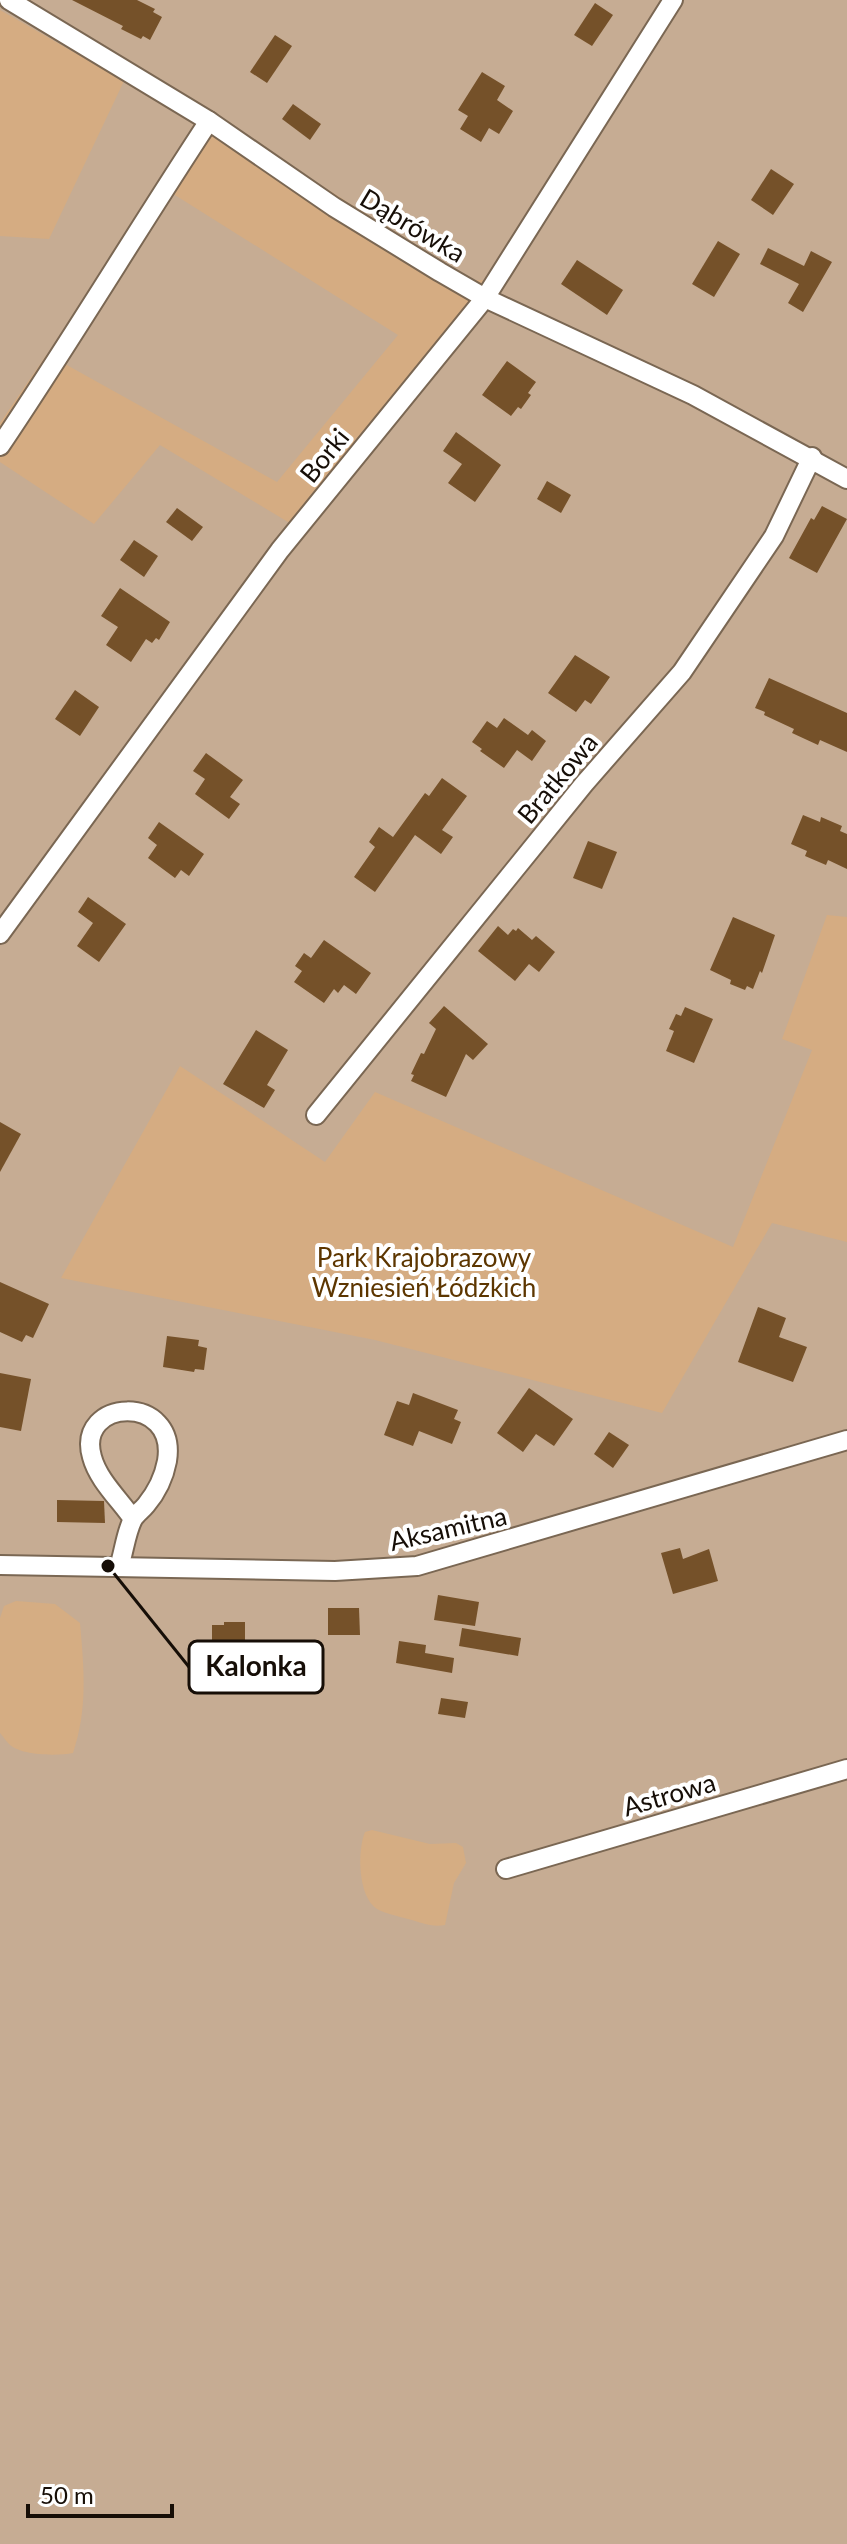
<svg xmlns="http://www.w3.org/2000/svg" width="847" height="2544" viewBox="0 0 847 2544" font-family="Lato,sans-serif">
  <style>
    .green { fill: #c6ac93 }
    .forest { fill: #d5ac82 }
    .water { fill: #d5ad83 }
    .building { fill: #755129 }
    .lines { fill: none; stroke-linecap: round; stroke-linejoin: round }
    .minor-casing { stroke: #7a6753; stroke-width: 22 }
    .minor { stroke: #fff; stroke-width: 18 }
    .labels { text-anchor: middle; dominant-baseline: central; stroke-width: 8; stroke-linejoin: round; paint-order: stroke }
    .street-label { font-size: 26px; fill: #160e07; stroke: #fff }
    .park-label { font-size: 26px; fill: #5d3600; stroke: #fff }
    .leader { fill: none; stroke: #160e07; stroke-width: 3 }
    .callout-dot { fill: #160e07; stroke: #fff; stroke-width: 3 }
    .callout { fill: #fff; stroke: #160e07; stroke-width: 3 }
    .callout-label { font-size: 28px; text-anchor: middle; font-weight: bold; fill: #160e07 }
  </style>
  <rect width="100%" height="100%" fill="#f7e0c9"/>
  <rect class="green" x="0" y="0" width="847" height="2544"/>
  <g class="forest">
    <path d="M 0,10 L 124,81 L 49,239 L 0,236 Z"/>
    <path d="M 205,112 L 471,280 L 486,280 L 489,302 L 298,528 L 160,445 L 94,524 L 0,462 L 0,423 L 47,354 L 277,482 L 398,335 L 159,185 Z"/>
    <path d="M 827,915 L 847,917 L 847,1242 L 772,1223 L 662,1413 L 375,1340 L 61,1278 L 180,1066 L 325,1162 L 375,1092 L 733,1247 L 812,1050 L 782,1039 Z"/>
  </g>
  <g class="water">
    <path d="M 16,1601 L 55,1604 L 80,1623 C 84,1669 88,1709 73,1753 C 57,1756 19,1756 8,1743 C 5,1740 3,1736 0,1733 L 0,1618 L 4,1606 Z"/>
    <path d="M 372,1830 L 430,1844 L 456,1843 L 463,1847 L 466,1863 L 454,1883 L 445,1925 C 432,1928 420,1922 408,1919 C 398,1916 386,1914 377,1909 C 358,1897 357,1851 365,1832 Z"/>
  </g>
  <g class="building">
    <path d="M 72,0 L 137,0 L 155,9 L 153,12 L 162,17 L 150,40 L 143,36 L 141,39 L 121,29 L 123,26 Z"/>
    <path d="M 595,3 L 613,15 L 592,46 L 574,35 Z"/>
    <path d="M 275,35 L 292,46 L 267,83 L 250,72 Z"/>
    <path d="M 482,72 L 505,86 L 497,100 L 513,111 L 499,134 L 489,128 L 481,142 L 460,129 L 468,116 L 458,110 Z"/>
    <path d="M 293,104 L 321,124 L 310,140 L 282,119 Z"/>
    <path d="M 771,169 L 794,184 L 773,215 L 751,200 Z"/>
    <path d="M 718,241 L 740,254 L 714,297 L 692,284 Z"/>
    <path d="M 768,248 L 804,266 L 811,251 L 832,262 L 803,312 L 788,303 L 799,284 L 760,264 Z"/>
    <path d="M 577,260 L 623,290 L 607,315 L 561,284 Z"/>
    <path d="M 507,361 L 536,382 L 528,393 L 531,395 L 521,409 L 518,407 L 511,416 L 482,395 Z"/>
    <path d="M 456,432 L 501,465 L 475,502 L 448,483 L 462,464 L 443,451 Z"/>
    <path d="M 547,481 L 571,495 L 561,513 L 537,499 Z"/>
    <path d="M 822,506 L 847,519 L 817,573 L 789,558 L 811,518 L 814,520 Z"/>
    <path d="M 177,508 L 203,527 L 192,541 L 166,522 Z"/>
    <path d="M 134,540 L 158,556 L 144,577 L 120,560 Z"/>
    <path d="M 120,588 L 170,622 L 159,640 L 156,638 L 152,643 L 146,639 L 131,662 L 106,645 L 118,627 L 101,616 Z"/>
    <path d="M 575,655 L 610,677 L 591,704 L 585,700 L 576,712 L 548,693 Z"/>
    <path d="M 769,678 L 847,713 L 847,752 L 820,740 L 818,745 L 792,733 L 794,729 L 764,715 L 765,712 L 755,708 Z"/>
    <path d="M 75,690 L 99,707 L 80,736 L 55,719 Z"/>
    <path d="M 504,718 L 528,735 L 532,730 L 546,741 L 532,761 L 517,750 L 504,768 L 480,751 L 482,749 L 472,742 L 487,721 L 497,728 Z"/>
    <path d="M 206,753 L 243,780 L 230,797 L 240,804 L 229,819 L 195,794 L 205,779 L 193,771 Z"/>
    <path d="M 442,778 L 467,796 L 442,830 L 453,837 L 441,854 L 415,835 L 375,892 L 354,877 L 375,847 L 369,842 L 379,827 L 393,837 L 425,793 L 429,796 Z"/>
    <path d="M 803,815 L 820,822 L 821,817 L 842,826 L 840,831 L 847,834 L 847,869 L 828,860 L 826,865 L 805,856 L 807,851 L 791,844 Z"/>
    <path d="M 159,822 L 204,854 L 189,876 L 181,870 L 175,878 L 148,858 L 157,845 L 148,838 Z"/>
    <path d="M 588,841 L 617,852 L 602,889 L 573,878 Z"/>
    <path d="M 88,897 L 126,924 L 99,962 L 77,946 L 93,923 L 78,912 Z"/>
    <path d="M 733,917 L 775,935 L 762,973 L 760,971 L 753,989 L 747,986 L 745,990 L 730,984 L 731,980 L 710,970 Z"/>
    <path d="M 498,926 L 508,935 L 513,929 L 516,931 L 518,928 L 532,940 L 536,936 L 555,952 L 539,972 L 529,964 L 515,981 L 478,951 Z"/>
    <path d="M 324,940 L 371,973 L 356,994 L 344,985 L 338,993 L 334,989 L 324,1003 L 294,982 L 302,971 L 295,966 L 304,953 L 311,958 Z"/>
    <path d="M 444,1006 L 488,1044 L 473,1060 L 466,1054 L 446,1097 L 411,1081 L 414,1075 L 411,1074 L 421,1053 L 424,1054 L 436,1029 L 429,1023 Z"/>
    <path d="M 685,1007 L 713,1019 L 694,1063 L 666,1051 L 674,1031 L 669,1029 L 676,1014 L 681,1016 Z"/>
    <path d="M 256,1030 L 288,1050 L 267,1085 L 275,1090 L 264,1108 L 223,1084 Z"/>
    <path d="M 0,1122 L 21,1134 L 0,1172 Z"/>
    <path d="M 0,1282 L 49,1304 L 33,1338 L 26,1335 L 22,1342 L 0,1332 Z"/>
    <path d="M 758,1307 L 786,1318 L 779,1337 L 807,1347 L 793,1382 L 738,1362 Z"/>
    <path d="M 167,1336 L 199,1340 L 198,1346 L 207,1348 L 204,1370 L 195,1369 L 194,1372 L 163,1367 Z"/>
    <path d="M 0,1373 L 31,1379 L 21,1431 L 0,1427 Z"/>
    <path d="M 529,1388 L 573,1419 L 554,1446 L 536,1434 L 523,1452 L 497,1433 Z"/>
    <path d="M 413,1393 L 458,1410 L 454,1419 L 461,1422 L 452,1444 L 419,1431 L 413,1446 L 384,1435 L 397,1401 L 409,1405 Z"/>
    <path d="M 609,1432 L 629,1445 L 613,1468 L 594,1454 Z"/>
    <path d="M 57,1500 L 104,1501 L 105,1523 L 57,1522 Z"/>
    <path d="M 680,1548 L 683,1559 L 709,1549 L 718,1581 L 673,1594 L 661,1553 Z"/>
    <path d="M 438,1595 L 479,1602 L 475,1626 L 434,1620 Z"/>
    <path d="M 328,1608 L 359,1608 L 360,1635 L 328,1635 Z"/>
    <path d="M 224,1622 L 245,1622 L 245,1660 L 212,1662 L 212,1625 L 224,1625 Z"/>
    <path d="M 462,1628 L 521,1638 L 518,1656 L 459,1646 Z"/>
    <path d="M 399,1641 L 426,1645 L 425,1653 L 454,1658 L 452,1673 L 396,1663 Z"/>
    <path d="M 441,1698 L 468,1702 L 465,1718 L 438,1714 Z"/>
  </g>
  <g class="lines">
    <g class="minor-casing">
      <g id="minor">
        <path d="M 9,0 L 209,121 L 334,207 L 440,272 L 485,298 L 693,395 L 847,479"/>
        <path d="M 0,446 C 72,339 138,229 209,121"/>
        <path d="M 0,934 L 280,550 L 485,298 L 673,0"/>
        <path d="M 316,1115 L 584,784 L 682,672 L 774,536 L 812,457"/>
        <path d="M 0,1565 L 335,1571 L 417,1566 L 847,1440"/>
        <path d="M 119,1567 C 124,1552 126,1532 133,1519 C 136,1514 142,1510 146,1505 C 156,1493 164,1477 167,1461 C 178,1393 75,1398 92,1457 C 98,1480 120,1500 133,1519"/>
        <path d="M 506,1869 L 847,1769"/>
      </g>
    </g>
    <use href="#minor" class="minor"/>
  </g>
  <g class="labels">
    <g class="street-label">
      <text transform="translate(413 225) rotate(31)">Dąbrówka</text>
      <text transform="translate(324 455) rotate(-51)">Borki</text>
      <text transform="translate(557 778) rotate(-50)">Bratkowa</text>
      <text transform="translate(448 1528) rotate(-13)">Aksamitna</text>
      <text transform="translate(669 1794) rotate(-16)">Astrowa</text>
    </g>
    <g class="park-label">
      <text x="424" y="1257">Park Krajobrazowy<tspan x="424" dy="30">Wzniesień Łódzkich</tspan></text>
    </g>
  </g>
  <path class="leader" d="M108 1566L189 1667"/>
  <circle class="callout-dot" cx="108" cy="1566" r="8"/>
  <rect class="callout" x="189" y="1641" width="134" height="52" rx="8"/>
  <g class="callout-label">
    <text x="256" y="1676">Kalonka</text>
  </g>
  <path d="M28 2504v12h144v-12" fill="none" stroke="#160e07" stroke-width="4"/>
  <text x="40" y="2504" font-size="24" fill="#160e07" stroke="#ffffff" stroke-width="6" paint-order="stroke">50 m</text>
</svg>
